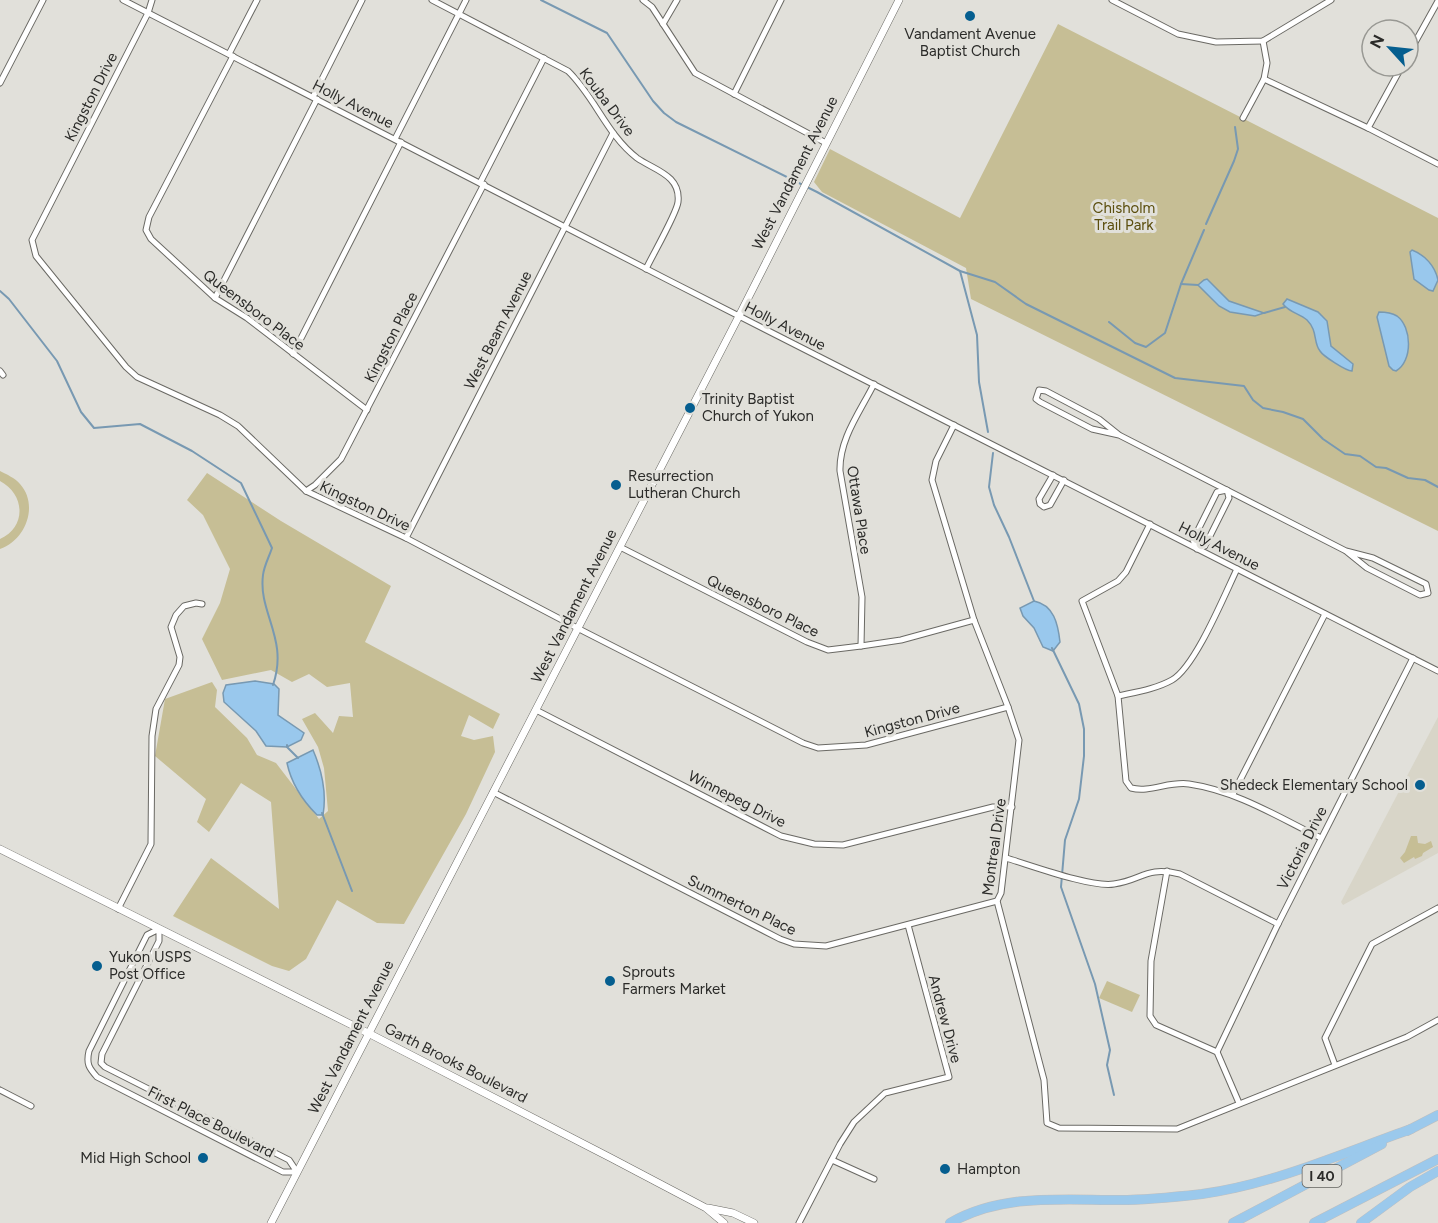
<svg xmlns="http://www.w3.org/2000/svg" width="1438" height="1223" viewBox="0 0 1438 1223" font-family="Figtree,sans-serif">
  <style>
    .built { fill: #d8d5c8 }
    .green { fill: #c6be95 }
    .water { fill: #99c8ed; stroke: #7899b2; stroke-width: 1.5 }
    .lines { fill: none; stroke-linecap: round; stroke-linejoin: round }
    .stream { stroke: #7899b2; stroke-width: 2 }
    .minor-casing { stroke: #6a6964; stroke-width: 7 }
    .tertiary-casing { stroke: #6a6964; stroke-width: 8 }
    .motorway-casing { stroke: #bfbfbf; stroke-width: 10 }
    .minor { stroke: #fff; stroke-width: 5 }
    .tertiary { stroke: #fff; stroke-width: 7 }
    .motorway { stroke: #9bc9ec; stroke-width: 9 }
    .poi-dot { fill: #055e8f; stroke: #e1e0da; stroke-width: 2 }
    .labels { text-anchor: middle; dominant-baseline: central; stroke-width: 6; stroke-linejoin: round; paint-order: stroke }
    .shield { fill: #e1e0da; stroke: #62615e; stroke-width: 1.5 }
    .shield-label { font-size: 14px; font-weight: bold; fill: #2b2b29 }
    .poi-label { font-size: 15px; fill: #2b2b29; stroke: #e1e0da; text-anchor: start }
    .street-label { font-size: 15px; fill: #2b2b29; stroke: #e1e0da }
    .park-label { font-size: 15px; fill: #5b4e0d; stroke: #e1e0da }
  </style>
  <rect width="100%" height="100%" fill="#e1e0da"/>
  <path class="built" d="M 1438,717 L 1438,853 L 1343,905 L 1341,902 Z"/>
  <g class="green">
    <path d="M 1058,24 L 1438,218 L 1438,531 L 971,299 L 966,268 L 822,192 L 814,182 L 830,149 L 960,218 Z"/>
    <path d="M 0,471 C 6,474 15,478 20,484 C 39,505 26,540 0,549 L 0,539 C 27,527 25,494 0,481 Z"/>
    <path d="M 207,473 L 281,521 L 391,586 L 365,642 L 500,714 L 493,729 L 469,715 L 461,736 L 474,740 L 493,736 L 495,752 L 466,814 L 404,924 L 377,923 L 337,900 L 306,959 L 289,971 L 272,966 L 173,916 L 211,858 L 279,909 L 271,802 L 241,783 L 209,832 L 197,822 L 206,799 L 155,756 L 165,699 L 212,682 L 217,690 L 215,707 L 247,738 L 257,755 L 276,763 L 319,819 L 328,811 L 324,768 L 318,747 L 302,719 L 315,713 L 333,733 L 339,716 L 353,717 L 350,683 L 327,687 L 309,674 L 292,682 L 271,670 L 222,680 L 202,639 L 220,603 L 230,569 L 203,515 L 187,500 Z"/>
    <path d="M 1411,836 L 1417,836 L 1418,843 L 1425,844 L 1431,841 L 1433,847 L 1423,853 L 1422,856 L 1415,859 L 1414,857 L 1404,863 L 1400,858 L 1405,852 Z"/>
    <path d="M 1107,981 L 1140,995 L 1132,1012 L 1099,998 Z"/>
  </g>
  <g class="water">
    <path d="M 1412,250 C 1425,255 1435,266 1438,280 L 1433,291 L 1429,290 L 1414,279 L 1410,252 Z"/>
    <path d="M 1207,279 L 1229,301 L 1264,313 L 1255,316 L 1230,312 L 1219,306 L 1198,285 L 1204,280 Z"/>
    <path d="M 1287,299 L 1318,312 L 1327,321 L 1331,346 L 1353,364 L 1352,371 C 1346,371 1323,356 1320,351 C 1313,342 1318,331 1307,320 C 1299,313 1290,313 1283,304 Z"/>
    <path d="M 1379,312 C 1383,312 1392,313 1397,316 C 1412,327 1413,361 1396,371 L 1393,370 L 1389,366 L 1377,317 Z"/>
    <path d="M 1034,601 C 1054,605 1058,624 1060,642 L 1053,651 L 1043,647 L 1034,628 L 1023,616 L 1020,608 Z"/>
    <path d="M 255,681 L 274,684 L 279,689 L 278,715 L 304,733 L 301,740 L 287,747 L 266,746 L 256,731 L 224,702 L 223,693 L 226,685 Z"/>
    <path d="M 313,750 C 322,771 327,792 323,815 L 317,815 C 303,801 291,782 287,763 Z"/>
  </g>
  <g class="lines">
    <g class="stream">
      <path d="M 541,0 L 607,33 L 653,101 L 664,113 L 676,122 L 817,192 L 960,271 L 995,282 L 1026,304 L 1175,378 L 1244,386 L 1253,400 L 1263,408 L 1283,412 L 1303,419 L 1323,439 L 1345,454 L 1360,456 L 1376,467 L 1386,468 L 1408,478 L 1425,480 L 1438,487"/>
      <path d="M 1206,224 L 1234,161 L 1238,149 L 1235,127"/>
      <path d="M 960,271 L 977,335 L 979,382 L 988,432"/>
      <path d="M 1181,284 L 1198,285"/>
      <path d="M 0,291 L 9,299 L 57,361 L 81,412 L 94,428 L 140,424 L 192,451 L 241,483 L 272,548 C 269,557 264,566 263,575 C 258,613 289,639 273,685"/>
      <path d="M 1264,313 L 1285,307"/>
      <path d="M 1109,322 L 1135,343 L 1146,347 L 1165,333 L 1181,284 L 1204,230"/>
      <path d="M 993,453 L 989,487 L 994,505 L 1009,537 L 1034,601"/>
      <path d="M 1052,648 L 1079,704 L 1084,729 L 1084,756 L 1079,799 L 1065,840 L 1061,887 L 1095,984 L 1110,1050 L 1107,1065 L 1114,1095"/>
      <path d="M 287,745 L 287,747 L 298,758"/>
      <path d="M 322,813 L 352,891"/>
    </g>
    <g class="minor-casing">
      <g id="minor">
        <path d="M 123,0 L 672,282 L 1438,671"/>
        <path d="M 152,0 L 148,13 L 32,240 L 36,256 L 126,367 L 137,377 L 220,415 L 238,426 L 306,491 L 406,538 L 583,631 L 803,743 L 818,748 L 866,745 L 1008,707"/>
        <path d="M 432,0 L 568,71 C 595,97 607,135 637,158 C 654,170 681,175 678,202 C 677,213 652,256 646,269"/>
        <path d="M 643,0 L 652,7 L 695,73 L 826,143"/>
        <path d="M 1112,0 L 1178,34 L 1216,42 L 1263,41 L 1331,0"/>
        <path d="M 663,24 L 677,0"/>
        <path d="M 229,54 L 257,0"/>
        <path d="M 1408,55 L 1438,1"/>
        <path d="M 233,56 L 149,217 L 146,230 L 151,239 L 215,298 L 247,318 L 367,410"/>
        <path d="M 1264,79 L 1368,128 L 1438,164"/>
        <path d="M 0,83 L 43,0"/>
        <path d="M 734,94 L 781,0"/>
        <path d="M 313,97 L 362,0"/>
        <path d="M 1243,118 L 1264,79 L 1267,63 L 1263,41"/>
        <path d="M 1368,128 L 1402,66"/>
        <path d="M 395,139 L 466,0"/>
        <path d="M 480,183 L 544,58"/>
        <path d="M 215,298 L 317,99"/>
        <path d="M 293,354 L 401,142"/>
        <path d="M 0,371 L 3,375"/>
        <path d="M 954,425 L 936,461 L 932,480 L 974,620 L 1008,707 L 1019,740 L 1001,893 L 997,901 L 1044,1080 L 1047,1123 L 1059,1128 L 1177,1129 L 1407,1037 L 1438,1020"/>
        <path d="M 1119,435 L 1092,429 L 1040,402 L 1036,399 L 1039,390 L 1046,391 L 1099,419 L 1119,435 L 1346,551 L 1367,568 L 1420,595 L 1428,593 L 1426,584 L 1373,558 L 1346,551"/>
        <path d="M 1053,475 L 1039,499 L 1040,504 L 1044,507 L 1050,505 L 1064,480"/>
        <path d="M 1227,490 L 1229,498 L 1205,546 L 1197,549 L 1193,540 L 1217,492 Z"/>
        <path d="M 306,491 L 315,485 L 341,459 L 484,184"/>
        <path d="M 1150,524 L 1126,572 L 1118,581 L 1082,601 L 1118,696 L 1126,781 L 1131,788 C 1150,793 1169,781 1189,784 C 1237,791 1278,817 1321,838"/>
        <path d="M 406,538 L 613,133"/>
        <path d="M 620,547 L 807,642 L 828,650 L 861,646 L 901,640 L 974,620"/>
        <path d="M 861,646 L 862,597 L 840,471 C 839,439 860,412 874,384"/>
        <path d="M 1118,696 C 1136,692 1156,689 1172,680 C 1195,667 1224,596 1237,569"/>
        <path d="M 536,710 L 781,836 L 814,844 L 843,845 L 993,807 L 1012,807"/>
        <path d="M 493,792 L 780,939 L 794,944 L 826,946 L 997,901"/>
        <path d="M 1233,794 L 1325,614"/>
        <path d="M 1006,858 C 1030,865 1092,888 1114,884 C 1143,880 1145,866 1180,874 L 1278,924"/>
        <path d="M 1167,871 L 1151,961 L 1150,1016 L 1156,1025 L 1217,1052 L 1239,1103"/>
        <path d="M 118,909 L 151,844 L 152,736 L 156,709 L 179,665 L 180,657 L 171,627 L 176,615 L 184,606 L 196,603 L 202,604"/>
        <path d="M 159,929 L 159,941 L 102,1054 L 101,1063 L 105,1067 L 289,1160 L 297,1172 L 283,1172 L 97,1077 C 89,1068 86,1064 89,1051 L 147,935 Z"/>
        <path d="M 1217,1052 L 1278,924 L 1413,658"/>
        <path d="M 1335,1065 L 1325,1038 L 1372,944 L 1438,908"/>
        <path d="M 0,1090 L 31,1106"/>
        <path d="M 832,1160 L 874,1179"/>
        <path d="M 799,1223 L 840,1144 L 854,1122 L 885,1093 L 949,1077 L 908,925"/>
      </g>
    </g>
    <g class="tertiary-casing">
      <g id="tertiary">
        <path d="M 0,849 L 368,1033 L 611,1158 L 706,1208 L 724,1223"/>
        <path d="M 708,1208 L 733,1213 L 754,1223"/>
        <path d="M 271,1223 L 739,316 L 899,0"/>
      </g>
    </g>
    <g class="motorway-casing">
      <g id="motorway">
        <path d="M 1407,1131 L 1438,1115"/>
        <path d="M 950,1223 C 1002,1193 1062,1200 1120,1200 C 1147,1200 1175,1197 1202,1194 C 1274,1184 1343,1153 1411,1129"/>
        <path d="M 1233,1223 L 1382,1144"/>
        <path d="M 1314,1223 L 1438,1159"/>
        <path d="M 1361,1223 L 1410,1187 L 1438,1171"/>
      </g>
    </g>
    <use href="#minor" class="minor"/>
    <use href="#tertiary" class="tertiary"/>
    <use href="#motorway" class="motorway"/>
  </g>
  <g class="poi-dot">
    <circle cx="970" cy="16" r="6"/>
    <circle cx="690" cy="408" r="6"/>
    <circle cx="616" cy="485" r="6"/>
    <circle cx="1420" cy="785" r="6"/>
    <circle cx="97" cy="966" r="6"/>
    <circle cx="610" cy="981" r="6"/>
    <circle cx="203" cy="1158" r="6"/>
    <circle cx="945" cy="1169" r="6"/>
  </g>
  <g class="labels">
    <rect class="shield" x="1302.5" y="1165" width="39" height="22" rx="4.5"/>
    <g class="shield-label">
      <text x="1322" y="1176">I 40</text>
    </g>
    <g class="poi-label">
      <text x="970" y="34" text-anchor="middle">Vandament Avenue<tspan x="970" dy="17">Baptist Church</tspan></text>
      <text x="702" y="399">Trinity Baptist<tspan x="702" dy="17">Church of Yukon</tspan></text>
      <text x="628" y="476">Resurrection<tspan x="628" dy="17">Lutheran Church</tspan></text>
      <text x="1408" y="785" text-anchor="end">Shedeck Elementary School</text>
      <text x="109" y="957">Yukon USPS<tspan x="109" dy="17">Post Office</tspan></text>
      <text x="622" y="972">Sprouts<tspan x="622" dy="17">Farmers Market</tspan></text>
      <text x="191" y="1158" text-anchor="end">Mid High School</text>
      <text x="957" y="1169">Hampton</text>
    </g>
    <g class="street-label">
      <text transform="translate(91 97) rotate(-63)">Kingston Drive</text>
      <text transform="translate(607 102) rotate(53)">Kouba Drive</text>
      <text transform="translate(353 104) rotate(27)">Holly Avenue</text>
      <text transform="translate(795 173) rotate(-63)">West Vandament Avenue</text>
      <text transform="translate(254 310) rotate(37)">Queensboro Place</text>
      <text transform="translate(785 326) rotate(27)">Holly Avenue</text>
      <text transform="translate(498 330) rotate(-63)">West Beam Avenue</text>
      <text transform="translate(391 337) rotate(-63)">Kingston Place</text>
      <text transform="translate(365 506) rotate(25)">Kingston Drive</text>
      <text transform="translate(859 510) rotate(81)">Ottawa Place</text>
      <text transform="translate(1219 546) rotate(27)">Holly Avenue</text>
      <text transform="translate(574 606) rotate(-63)">West Vandament Avenue</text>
      <text transform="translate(763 606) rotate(26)">Queensboro Place</text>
      <text transform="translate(912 720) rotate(-15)">Kingston Drive</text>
      <text transform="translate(737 799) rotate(27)">Winnepeg Drive</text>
      <text transform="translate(994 847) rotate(-82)">Montreal Drive</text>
      <text transform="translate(1302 848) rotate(-63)">Victoria Drive</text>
      <text transform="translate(742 905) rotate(26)">Summerton Place</text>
      <text transform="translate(945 1019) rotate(75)">Andrew Drive</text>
      <text transform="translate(351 1037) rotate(-63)">West Vandament Avenue</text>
      <text transform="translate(456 1063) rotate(27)">Garth Brooks Boulevard</text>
      <text transform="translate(211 1122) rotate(27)">First Place Boulevard</text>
    </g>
    <g class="park-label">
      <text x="1124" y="208">Chisholm<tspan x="1124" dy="17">Trail Park</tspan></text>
    </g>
  </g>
  <g transform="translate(1390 48) rotate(297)"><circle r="28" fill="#e1e0da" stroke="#989893" stroke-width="1.5"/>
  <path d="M0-4.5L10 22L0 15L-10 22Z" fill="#055e8f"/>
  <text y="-9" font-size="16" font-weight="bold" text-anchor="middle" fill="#2b2b29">N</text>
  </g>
</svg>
